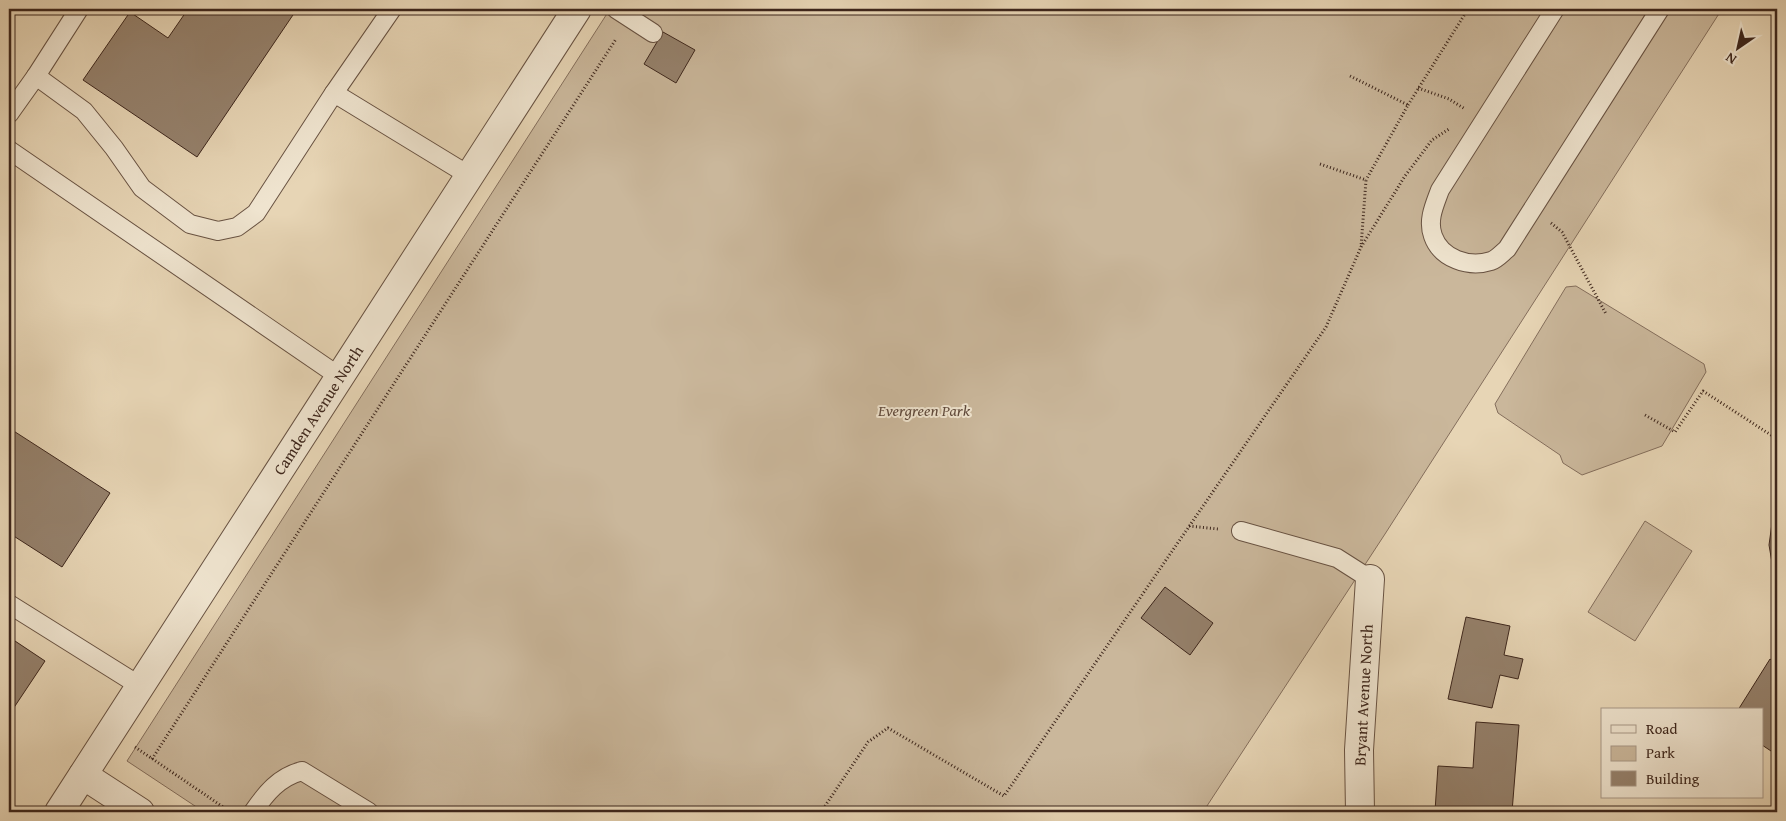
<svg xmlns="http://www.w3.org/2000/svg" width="1786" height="821" viewBox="0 0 1786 821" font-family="'Gentium Book Plus',serif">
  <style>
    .green { fill: #cab79b; stroke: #846e5c }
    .building { fill: #95816c; stroke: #3d261c }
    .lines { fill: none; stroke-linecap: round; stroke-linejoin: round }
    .service-casing { stroke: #685242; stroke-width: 20 }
    .minor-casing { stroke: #685242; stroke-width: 30 }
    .path { stroke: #3d261c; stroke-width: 3; stroke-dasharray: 1 2.5; stroke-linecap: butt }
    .service { stroke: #efe4cf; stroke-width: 18 }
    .minor { stroke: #efe4cf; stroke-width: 28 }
    .labels { text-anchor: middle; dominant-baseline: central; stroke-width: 4; stroke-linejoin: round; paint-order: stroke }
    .street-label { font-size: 16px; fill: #3d261c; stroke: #efe4cf }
    .park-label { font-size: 16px; font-style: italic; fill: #604a3c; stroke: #efe4cf }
  </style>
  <rect width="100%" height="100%" fill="#e7d5b5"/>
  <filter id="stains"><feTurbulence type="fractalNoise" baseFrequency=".004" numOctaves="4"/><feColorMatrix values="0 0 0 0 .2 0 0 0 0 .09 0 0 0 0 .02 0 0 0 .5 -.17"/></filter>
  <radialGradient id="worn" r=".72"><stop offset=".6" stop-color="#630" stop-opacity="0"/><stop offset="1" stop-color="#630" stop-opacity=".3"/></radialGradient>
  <g class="green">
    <path d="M 610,9 L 1722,9 L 1385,534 L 1203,812 L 204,812 L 127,761 Z"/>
    <path d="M 1576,286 L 1704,364 L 1706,372 L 1662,446 L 1582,475 L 1563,463 L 1560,455 L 1498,413 L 1495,404 L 1566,287 Z"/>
    <path d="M 1645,521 L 1692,551 L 1635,641 L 1588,612 Z"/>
  </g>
  <g class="building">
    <path d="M 188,9 L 297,9 L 197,157 L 83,80 L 130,12 L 168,38 Z"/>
    <path d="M 663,32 L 695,50 L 676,83 L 644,64 Z"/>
    <path d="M 9,428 L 110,493 L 62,567 L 9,533 Z"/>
    <path d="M 1777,487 L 1777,592 L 1769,545 Z"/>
    <path d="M 1165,587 L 1213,623 L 1190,655 L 1141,618 Z"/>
    <path d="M 1466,617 L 1510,626 L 1504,655 L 1523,659 L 1518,679 L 1500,675 L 1492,708 L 1448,699 Z"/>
    <path d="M 9,637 L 45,661 L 9,715 Z"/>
    <path d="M 1770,659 L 1777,664 L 1777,755 L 1762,745 L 1762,710 L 1738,710 Z"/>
    <path d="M 1476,722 L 1519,725 L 1512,812 L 1435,811 L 1438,766 L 1473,768 Z"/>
  </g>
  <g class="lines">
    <g class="service-casing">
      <g id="service">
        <path d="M 79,9 L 36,76 L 84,111 L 114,148 L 142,188 L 190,224 L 218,231 L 237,227 L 256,213 L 334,93 L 470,176"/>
        <path d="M 616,9 L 653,33"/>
        <path d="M 1555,9 L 1440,190 C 1435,204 1427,220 1433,236 C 1441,259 1469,268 1491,261 C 1497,259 1502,253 1507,249 L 1660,9"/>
        <path d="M 334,93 L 392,9"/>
        <path d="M 9,114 L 36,76"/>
        <path d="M 9,150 L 340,377"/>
        <path d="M 1241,531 L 1337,558 L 1370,579"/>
        <path d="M 9,604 L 140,686"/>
        <path d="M 253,812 C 266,793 279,777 302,771 L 369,812"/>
      </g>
    </g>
    <g class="minor-casing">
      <g id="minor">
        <path d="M 83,775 L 140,812"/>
        <path d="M 59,812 L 577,9"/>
        <path d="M 1360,812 L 1359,750 L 1370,579"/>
      </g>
    </g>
    <g class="path">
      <path d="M 1350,76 L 1408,105 L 1366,180"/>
      <path d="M 1418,88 L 1449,99 L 1465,109"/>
      <path d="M 1408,105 L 1468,9"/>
      <path d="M 1320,164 L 1366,180 L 1361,247"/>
      <path d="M 1551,223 L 1562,232 L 1606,314"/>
      <path d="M 1645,415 L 1675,432 L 1703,391 L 1774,437"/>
      <path d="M 1189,526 L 1218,529"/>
      <path d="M 135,747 L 229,811"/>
      <path d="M 152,759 L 616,39"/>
      <path d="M 821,812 L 868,742 L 888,728 L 1004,796 L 1326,327 L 1361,247 L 1405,176 L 1432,140 L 1449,129"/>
    </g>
    <use href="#service" class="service"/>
    <use href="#minor" class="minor"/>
  </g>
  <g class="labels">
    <g class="street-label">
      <text transform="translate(318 410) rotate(-57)">Camden Avenue North</text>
      <text transform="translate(1363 695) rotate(-87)">Bryant Avenue North</text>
    </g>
    <g class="park-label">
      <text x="924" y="410">Evergreen Park</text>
    </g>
  </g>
  <rect width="1786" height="821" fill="none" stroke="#e7d5b5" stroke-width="30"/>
  <rect x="10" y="10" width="1766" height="801" fill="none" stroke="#3d261c" stroke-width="2.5"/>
  <rect x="15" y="15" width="1756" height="791" fill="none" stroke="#3d261c"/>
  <rect x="1601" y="708" width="162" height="90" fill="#efe4cf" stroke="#a89887"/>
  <rect x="1611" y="725" width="25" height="8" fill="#efe4cf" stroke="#a89887"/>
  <text x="1646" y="734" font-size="15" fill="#3d261c">Road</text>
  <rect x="1611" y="746" width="25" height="15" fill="#cab79b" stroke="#a89887"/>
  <text x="1646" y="758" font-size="15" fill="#3d261c">Park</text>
  <rect x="1611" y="771" width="25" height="15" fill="#95816c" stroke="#a89887"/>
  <text x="1646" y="784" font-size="15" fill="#3d261c">Building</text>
  <g transform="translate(1738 48) rotate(214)" stroke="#efe4cf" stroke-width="4" paint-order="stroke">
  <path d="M0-4L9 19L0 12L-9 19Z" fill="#3d261c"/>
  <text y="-8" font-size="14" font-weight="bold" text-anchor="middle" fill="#3d261c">N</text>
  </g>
  <rect width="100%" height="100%" filter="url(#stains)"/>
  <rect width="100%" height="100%" fill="url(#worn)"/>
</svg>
